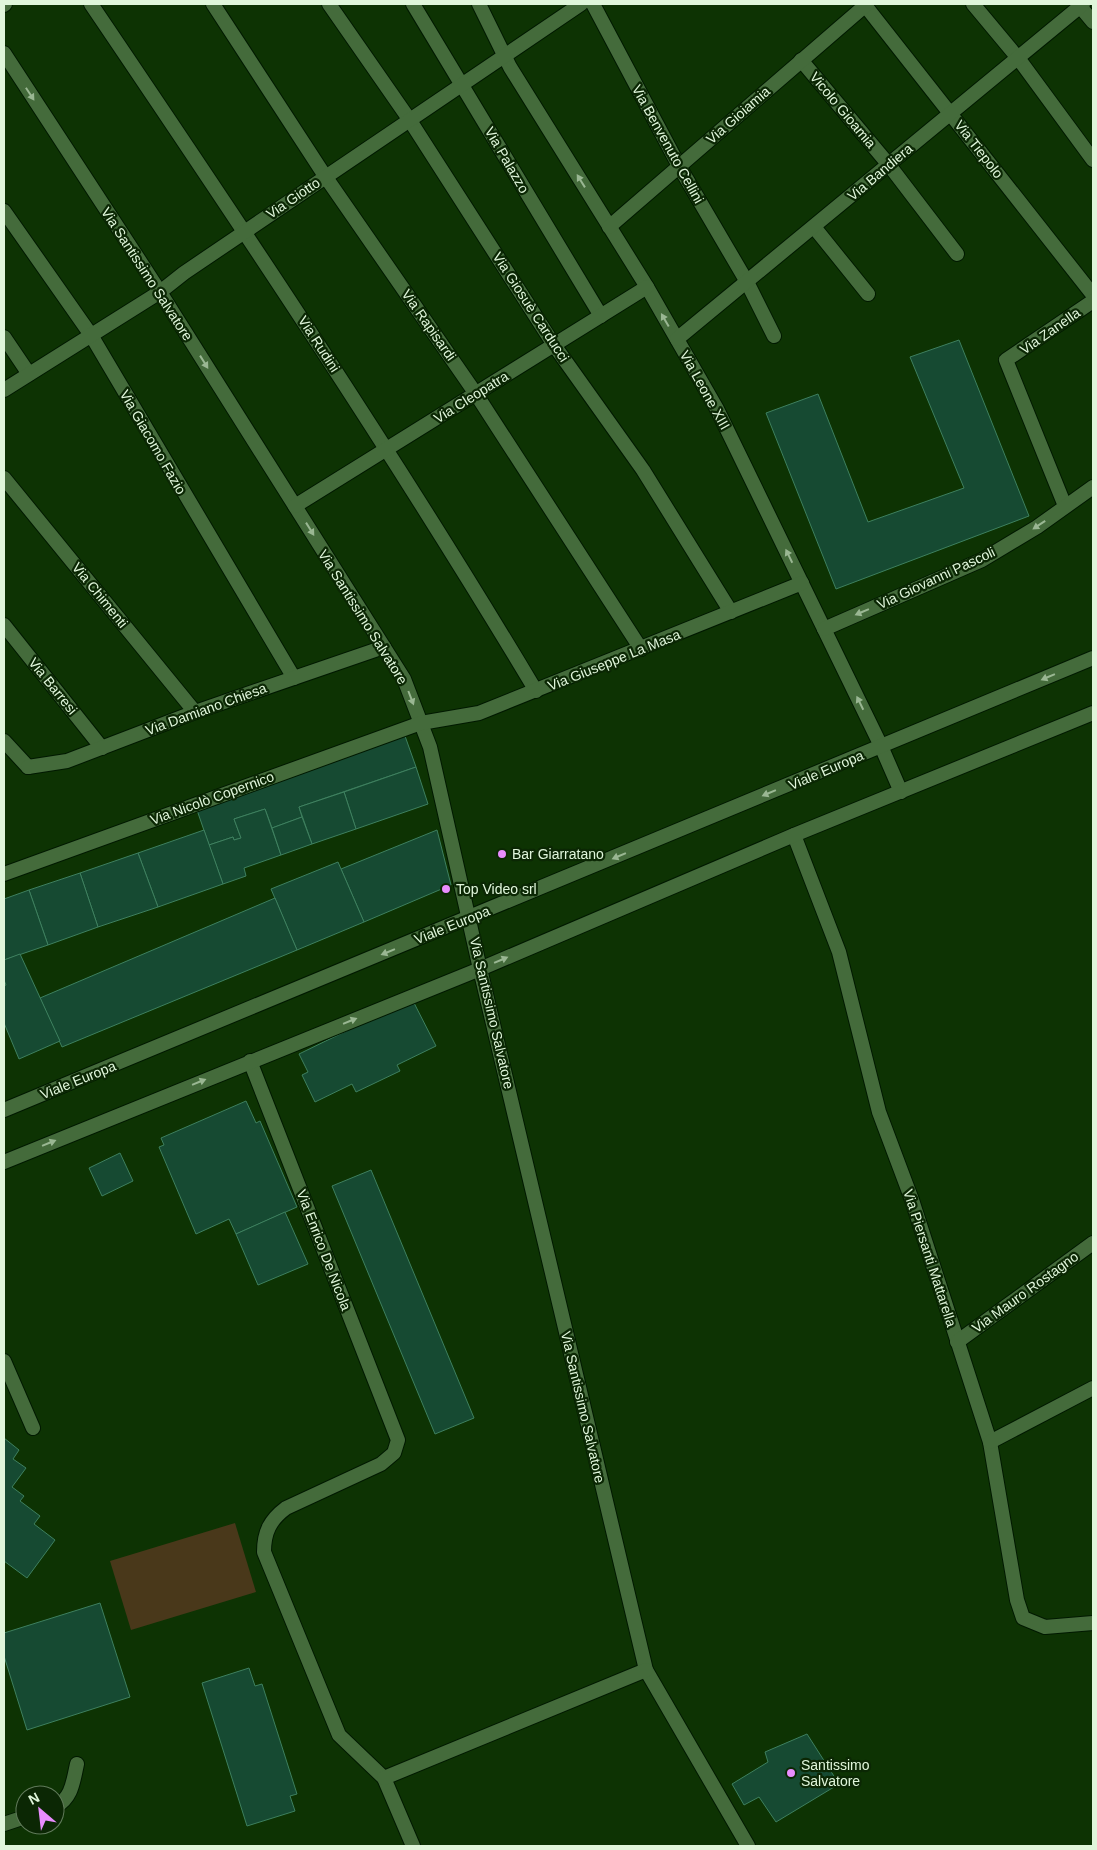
<svg xmlns="http://www.w3.org/2000/svg" width="1097" height="1850" viewBox="0 0 1097 1850" font-family="Arial,sans-serif">
  <style>
    .green { fill: #49381a }
    .building { fill: #164a32; stroke: #3e805f }
    .lines { fill: none; stroke-linecap: round; stroke-linejoin: round }
    .service-casing { stroke: #001900; stroke-width: 16 }
    .minor-casing { stroke: #001900; stroke-width: 16 }
    .tertiary-casing { stroke: #001900; stroke-width: 16 }
    .service { stroke: #446b3b; stroke-width: 14 }
    .minor { stroke: #446b3b; stroke-width: 14 }
    .tertiary { stroke: #446b3b; stroke-width: 14 }
    .oneway { fill: #9ab793 }
    .poi-dot { fill: #e98dfe; stroke: #0b2704; stroke-width: 2 }
    .labels { text-anchor: middle; dominant-baseline: central; stroke-width: 4.5; stroke-linejoin: round; paint-order: stroke }
    .street-label { font-size: 14px; fill: #e0f6db; stroke: #0b2704 }
    .poi-label { font-size: 14px; fill: #e0f6db; stroke: #0b2704; text-anchor: start }
  </style>
  <rect width="100%" height="100%" fill="#0d3303"/>
  <path class="green" d="M 235,1523 L 256,1592 L 131,1630 L 110,1561 Z"/>
  <g class="building">
    <path d="M 959,340 L 1029,516 L 836,589 L 766,413 L 818,394 L 868,522 L 964,488 L 910,357 Z"/>
    <path d="M 405,736 L 416,767 L 299,807 L 302,817 L 272,828 L 265,809 L 234,819 L 241,838 L 234,840 L 233,837 L 209,845 L 197,810 Z"/>
    <path d="M 416,767 L 428,804 L 356,829 L 344,792 Z"/>
    <path d="M 344,792 L 356,829 L 312,844 L 299,807 Z"/>
    <path d="M 265,809 L 281,855 L 244,868 L 246,876 L 223,884 L 209,845 L 233,837 L 234,840 L 241,838 L 234,819 Z"/>
    <path d="M 302,817 L 312,844 L 281,855 L 272,828 Z"/>
    <path d="M 204,830 L 223,884 L 158,907 L 138,853 Z"/>
    <path d="M 437,830 L 451,885 L 364,922 L 341,869 Z"/>
    <path d="M 138,853 L 158,907 L 98,927 L 80,873 Z"/>
    <path d="M 338,862 L 364,922 L 297,950 L 271,889 Z"/>
    <path d="M 80,873 L 98,927 L 48,945 L 29,890 Z"/>
    <path d="M 29,890 L 48,945 L 4,960 L 4,899 Z"/>
    <path d="M 275,898 L 297,950 L 62,1047 L 40,998 Z"/>
    <path d="M 20,954 L 60,1041 L 19,1059 L 4,1023 L 4,986 L 6,985 L 4,980 L 4,960 Z"/>
    <path d="M 412,999 L 436,1046 L 397,1065 L 400,1071 L 356,1092 L 352,1084 L 315,1102 L 302,1075 L 308,1072 L 299,1054 Z"/>
    <path d="M 246,1101 L 256,1123 L 260,1121 L 297,1207 L 236,1234 L 229,1219 L 196,1234 L 159,1147 L 164,1145 L 161,1138 Z"/>
    <path d="M 120,1153 L 133,1181 L 102,1196 L 89,1168 Z"/>
    <path d="M 371,1170 L 474,1418 L 435,1434 L 332,1186 Z"/>
    <path d="M 285,1212 L 308,1264 L 258,1285 L 236,1234 Z"/>
    <path d="M 4,1438 L 19,1450 L 13,1459 L 26,1468 L 12,1487 L 24,1496 L 20,1501 L 40,1516 L 34,1524 L 55,1540 L 27,1578 L 4,1561 Z"/>
    <path d="M 100,1603 L 130,1697 L 27,1730 L 4,1656 L 4,1633 Z"/>
    <path d="M 249,1668 L 255,1686 L 262,1684 L 297,1794 L 290,1796 L 295,1811 L 247,1826 L 202,1683 Z"/>
    <path d="M 807,1734 L 839,1784 L 776,1822 L 759,1797 L 744,1805 L 732,1784 L 768,1762 L 765,1752 Z"/>
  </g>
  <g class="lines">
    <g class="service-casing">
      <g id="service">
        <path d="M 479,4 L 510,67 L 647,287 L 717,409 L 881,746"/>
        <path d="M 4,211 L 91,335 L 294,678"/>
        <path d="M 4,337 L 29,374"/>
        <path d="M 4,478 L 195,712"/>
        <path d="M 4,625 L 102,748"/>
        <path d="M 4,741 L 28,767"/>
      </g>
    </g>
    <g class="minor-casing">
      <g id="minor">
        <path d="M 91,4 C 244,230 396,457 536,691"/>
        <path d="M 213,4 L 325,176 L 476,394 L 641,649"/>
        <path d="M 329,4 L 409,119 L 554,345 L 643,470 L 731,612"/>
        <path d="M 413,4 L 601,316"/>
        <path d="M 593,4 L 679,166 L 747,282 L 774,336"/>
        <path d="M 864,4 L 1093,295"/>
        <path d="M 973,4 L 1018,58 L 1093,160"/>
        <path d="M 1078,4 L 1093,22"/>
        <path d="M 4,5 L 5,4"/>
        <path d="M 4,53 L 160,292 L 404,679 L 430,747 L 480,969 L 646,1670 L 748,1846"/>
        <path d="M 801,60 L 889,165 L 957,254"/>
        <path d="M 609,227 L 867,4"/>
        <path d="M 814,227 L 868,294"/>
        <path d="M 677,339 L 1083,4"/>
        <path d="M 4,390 L 160,292 L 184,273 L 581,4"/>
        <path d="M 295,506 L 647,287"/>
        <path d="M 1065,506 L 1006,360 L 1093,301"/>
        <path d="M 824,629 L 982,560 L 1037,527 L 1093,487"/>
        <path d="M 881,746 L 901,792"/>
        <path d="M 28,767 L 67,761 L 195,712 L 384,647"/>
        <path d="M 794,835 L 839,952 L 879,1112 L 912,1200 L 990,1442 L 1017,1600 L 1023,1618 L 1045,1627 L 1093,1623"/>
        <path d="M 4,874 L 421,723 L 479,713 L 802,583"/>
        <path d="M 250,1061 L 398,1440 L 394,1453 L 381,1464 L 286,1508 C 270,1520 264,1532 264,1552 L 339,1735 L 384,1778 L 413,1846"/>
        <path d="M 957,1342 L 1093,1243"/>
        <path d="M 4,1361 L 33,1428"/>
        <path d="M 990,1442 L 1093,1388"/>
        <path d="M 384,1778 L 646,1670"/>
        <path d="M 55,1807 C 72,1798 73,1782 77,1764"/>
        <path d="M 4,1824 L 25,1817"/>
      </g>
    </g>
    <g class="tertiary-casing">
      <g id="tertiary">
        <path d="M 4,1110 L 1093,658"/>
        <path d="M 4,1162 L 480,969 L 794,835 L 1093,713"/>
      </g>
    </g>
    <use href="#service" class="service"/>
    <use href="#minor" class="minor"/>
    <use href="#tertiary" class="tertiary"/>
  </g>
  <defs><path id="oneway-solid" d="M-6-.8H1V-3.2L6.5 0L1 3.2V.8H-6Z" transform="scale(1.25)"/></defs>
  <g class="oneway">
    <use href="#oneway-solid" transform="translate(30 94) rotate(57)"/>
    <use href="#oneway-solid" transform="translate(581 181) rotate(-122)"/>
    <use href="#oneway-solid" transform="translate(665 320) rotate(-120)"/>
    <use href="#oneway-solid" transform="translate(204 362) rotate(58)"/>
    <use href="#oneway-solid" transform="translate(1039 525) rotate(146)"/>
    <use href="#oneway-solid" transform="translate(310 529) rotate(58)"/>
    <use href="#oneway-solid" transform="translate(789 556) rotate(-116)"/>
    <use href="#oneway-solid" transform="translate(862 612) rotate(157)"/>
    <use href="#oneway-solid" transform="translate(1048 677) rotate(157)"/>
    <use href="#oneway-solid" transform="translate(411 698) rotate(69)"/>
    <use href="#oneway-solid" transform="translate(860 703) rotate(-116)"/>
    <use href="#oneway-solid" transform="translate(769 793) rotate(157)"/>
    <use href="#oneway-solid" transform="translate(619 856) rotate(157)"/>
    <use href="#oneway-solid" transform="translate(388 952) rotate(158)"/>
    <use href="#oneway-solid" transform="translate(501 960) rotate(-23)"/>
    <use href="#oneway-solid" transform="translate(350 1021) rotate(-22)"/>
    <use href="#oneway-solid" transform="translate(199 1082) rotate(-22)"/>
    <use href="#oneway-solid" transform="translate(49 1143) rotate(-22)"/>
  </g>
  <g class="poi-dot">
    <circle cx="502" cy="854" r="5"/>
    <circle cx="446" cy="889" r="5"/>
    <circle cx="791" cy="1773" r="5"/>
  </g>
  <g class="labels">
    <g class="street-label">
      <text transform="translate(843 110) rotate(50)">Vicolo Gioamia</text>
      <text transform="translate(738 115) rotate(-41)">Via Gioiamia</text>
      <text transform="translate(668 144) rotate(61)">Via Benvenuto Cellini</text>
      <text transform="translate(979 149) rotate(52)">Via Tiepolo</text>
      <text transform="translate(507 160) rotate(60)">Via Palazzo</text>
      <text transform="translate(880 172) rotate(-40)">Via Bandiera</text>
      <text transform="translate(293 198) rotate(-34)">Via Giotto</text>
      <text transform="translate(147 274) rotate(57)">Via Santissimo Salvatore</text>
      <text transform="translate(531 307) rotate(57)">Via Giosuè Carducci</text>
      <text transform="translate(429 325) rotate(55)">Via Rapisardi</text>
      <text transform="translate(1050 331) rotate(-35)">Via Zanella</text>
      <text transform="translate(319 344) rotate(57)">Via Rudini</text>
      <text transform="translate(705 390) rotate(61)">Via Leone XIII</text>
      <text transform="translate(471 397) rotate(-32)">Via Cleopatra</text>
      <text transform="translate(153 442) rotate(60)">Via Giacomo Fazio</text>
      <text transform="translate(936 578) rotate(-25)">Via Giovanni Pascoli</text>
      <text transform="translate(100 595) rotate(51)">Via Chimenti</text>
      <text transform="translate(363 617) rotate(58)">Via Santissimo Salvatore</text>
      <text transform="translate(614 660) rotate(-22)">Via Giuseppe La Masa</text>
      <text transform="translate(53 686) rotate(51)">Via Barresi</text>
      <text transform="translate(206 709) rotate(-20)">Via Damiano Chiesa</text>
      <text transform="translate(826 770) rotate(-23)">Viale Europa</text>
      <text transform="translate(212 798) rotate(-20)">Via Nicolò Copernico</text>
      <text transform="translate(452 925) rotate(-22)">Viale Europa</text>
      <text transform="translate(492 1013) rotate(77)">Via Santissimo Salvatore</text>
      <text transform="translate(78 1080) rotate(-22)">Viale Europa</text>
      <text transform="translate(324 1250) rotate(69)">Via Enrico De Nicola</text>
      <text transform="translate(930 1258) rotate(72)">Via Piersanti Mattarella</text>
      <text transform="translate(1025 1292) rotate(-36)">Via Mauro Rostagno</text>
      <text transform="translate(583 1407) rotate(77)">Via Santissimo Salvatore</text>
    </g>
    <g class="poi-label">
      <text x="512" y="854">Bar Giarratano</text>
      <text x="456" y="889">Top Video srl</text>
      <text x="801" y="1765">Santissimo<tspan x="801" dy="16">Salvatore</tspan></text>
    </g>
  </g>
  <rect width="1097" height="1850" fill="none" stroke="#e0f6db" stroke-width="10"/>
  <g transform="translate(40 1810) rotate(332)"><circle r="24" fill="#0b2704" stroke="#607a5a"/>
  <path d="M0-4L9 19L0 12L-9 19Z" fill="#e98dfe"/>
  <text y="-8" font-size="14" font-weight="bold" text-anchor="middle" fill="#e0f6db">N</text>
  </g>
</svg>
